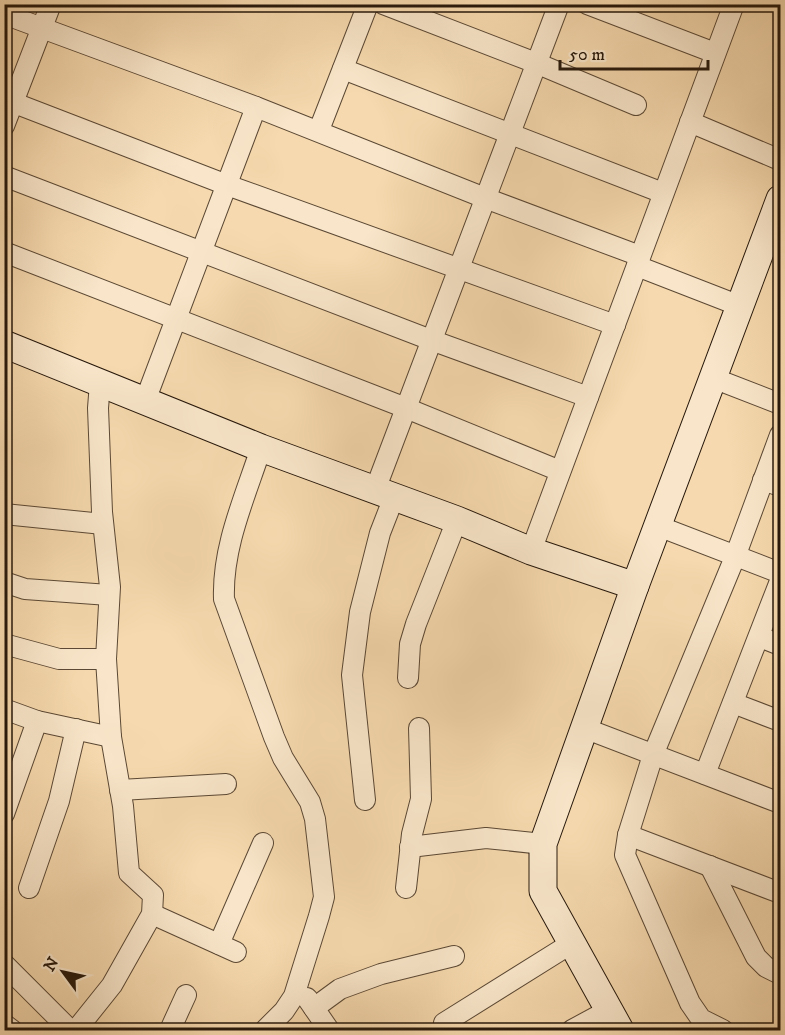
<svg xmlns="http://www.w3.org/2000/svg" width="785" height="1035" viewBox="0 0 785 1035" font-family="'IM FELL DW Pica',serif">
  <style>
    .lines { fill: none; stroke-linecap: round; stroke-linejoin: round }
    .street-casing { stroke: #5b4834; stroke-width: 22 }
    .secondary-casing { stroke: #27180b; stroke-width: 29 }
    .street { stroke: #f9e6ca; stroke-width: 20 }
    .secondary { stroke: #f9e6ca; stroke-width: 27 }
  </style>
  <rect width="100%" height="100%" fill="#f6d9ae"/>
  <filter id="stains"><feTurbulence type="fractalNoise" baseFrequency=".00333" numOctaves="4"/><feColorMatrix values="0 0 0 0 .2 0 0 0 0 .09 0 0 0 0 .02 0 0 0 .5 -.17"/></filter>
  <radialGradient id="worn" r=".72"><stop offset=".6" stop-color="#630" stop-opacity="0"/><stop offset="1" stop-color="#630" stop-opacity=".3"/></radialGradient>
  <g class="lines">
    <g class="street-casing">
      <g id="street">
        <path d="M 383,4 L 536,63 L 636,105"/>
        <path d="M 587,4 L 715,53"/>
        <path d="M 4,14 L 256,107 L 485,198 L 640,256"/>
        <path d="M 343,69 L 663,193"/>
        <path d="M 4,99 L 227,185 L 615,325"/>
        <path d="M 690,122 L 780,160"/>
        <path d="M 4,126 L 51,4"/>
        <path d="M 319,130 L 368,4"/>
        <path d="M 4,176 L 431,340 L 588,397"/>
        <path d="M 4,252 L 406,408 L 560,471"/>
        <path d="M 637,266 L 740,306"/>
        <path d="M 713,378 L 780,404"/>
        <path d="M 145,401 L 256,107"/>
        <path d="M 261,448 C 245,497 222,547 224,599 L 274,737 L 283,758 L 310,802 L 315,819 L 324,897 L 319,916 L 294,996 L 284,1011 L 265,1030"/>
        <path d="M 763,480 L 780,486"/>
        <path d="M 375,490 L 559,4"/>
        <path d="M 4,514 L 103,524"/>
        <path d="M 658,526 L 780,573"/>
        <path d="M 531,551 L 734,4"/>
        <path d="M 4,582 L 25,589 L 109,595"/>
        <path d="M 760,637 L 780,645"/>
        <path d="M 4,644 L 59,659 L 106,659"/>
        <path d="M 408,678 L 410,644 L 416,624 L 457,520"/>
        <path d="M 733,703 L 780,721"/>
        <path d="M 4,709 L 37,721 L 111,737"/>
        <path d="M 584,728 L 780,803"/>
        <path d="M 705,774 L 780,581"/>
        <path d="M 120,790 L 226,784"/>
        <path d="M 365,800 L 352,675 L 360,612 L 380,533 L 394,497"/>
        <path d="M 4,814 L 37,721"/>
        <path d="M 628,835 L 780,893"/>
        <path d="M 410,847 L 486,838 L 543,844"/>
        <path d="M 710,866 L 756,957 L 766,967 L 780,974"/>
        <path d="M 29,888 L 59,801 L 76,729"/>
        <path d="M 406,888 L 412,834 L 421,799 L 419,728"/>
        <path d="M 152,914 L 236,952"/>
        <path d="M 219,944 L 263,843"/>
        <path d="M 4,964 L 70,1030"/>
        <path d="M 307,998 L 329,1030"/>
        <path d="M 314,1008 L 340,989 L 381,974 L 454,956"/>
        <path d="M 444,1023 L 572,943"/>
        <path d="M 4,1024 L 12,1030"/>
        <path d="M 76,1030 L 112,985 L 152,914 L 153,895 L 129,873 L 123,806 L 111,737 L 106,659 L 110,587 L 102,512 L 98,408 L 100,383"/>
        <path d="M 170,1030 L 186,995"/>
        <path d="M 572,1030 L 609,1010"/>
        <path d="M 723,1030 L 701,1019 L 690,1003 L 625,855 L 628,835 L 653,755 L 735,557 L 780,435"/>
      </g>
    </g>
    <g class="secondary-casing">
      <g id="secondary">
        <path d="M 4,344 L 261,448 L 457,520 L 531,551 L 635,586"/>
        <path d="M 620,1030 L 543,891 L 543,844 L 635,586 L 780,199"/>
      </g>
    </g>
    <use href="#street" class="street"/>
    <use href="#secondary" class="secondary"/>
  </g>
  <rect width="785" height="1035" fill="none" stroke="#f6d9ae" stroke-width="24"/>
  <rect x="6" y="6" width="773" height="1023" fill="none" stroke="#27180b" stroke-width="3"/>
  <rect x="12" y="12" width="761" height="1011" fill="none" stroke="#27180b" stroke-width="1.5"/>
  <g transform="translate(63 972) rotate(303)" stroke="#f9e6ca" stroke-width="4.5" paint-order="stroke">
  <path d="M0-4.5L10 22L0 15L-10 22Z" fill="#27180b"/>
  <text y="-9" font-size="16" font-weight="bold" text-anchor="middle" fill="#27180b">N</text>
  </g>
  <path d="M560 60v9h148v-9" fill="none" stroke="#27180b" stroke-width="3"/>
  <text x="569" y="60" font-size="18" fill="#27180b" stroke="#f9e6ca" stroke-width="4.5" paint-order="stroke">50 m</text>
  <rect width="100%" height="100%" filter="url(#stains)"/>
  <rect width="100%" height="100%" fill="url(#worn)"/>
</svg>
